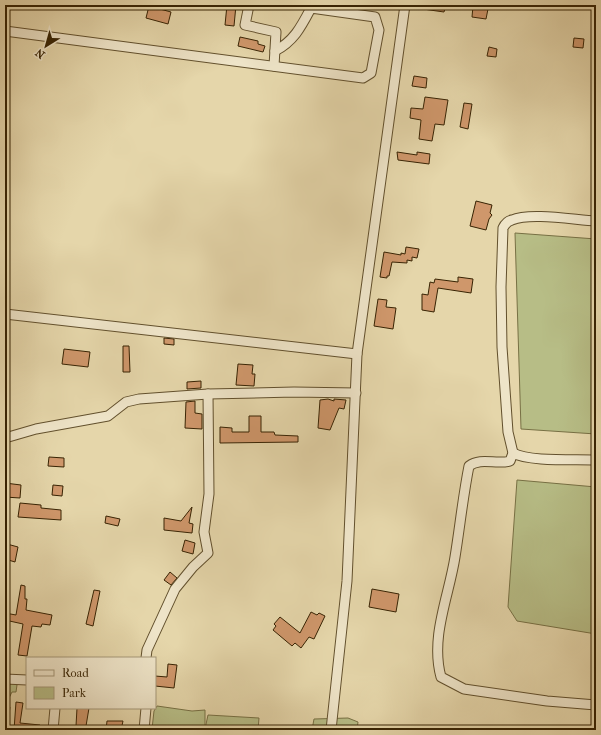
<svg xmlns="http://www.w3.org/2000/svg" width="601" height="735" viewBox="0 0 601 735" font-family="'IM FELL French Canon',serif">
  <style>
    .green { fill: #b7bd86; stroke: #777044 }
    .building { fill: #cf976b; stroke: #372303 }
    .lines { fill: none; stroke-linecap: round; stroke-linejoin: round }
    .minor-casing { stroke: #62502d; stroke-width: 11 }
    .minor { stroke: #eee4c8; stroke-width: 9 }
  </style>
  <rect width="100%" height="100%" fill="#e5d6aa"/>
  <filter id="stains"><feTurbulence type="fractalNoise" baseFrequency=".005" numOctaves="4"/><feColorMatrix values="0 0 0 0 .2 0 0 0 0 .09 0 0 0 0 .02 0 0 0 .5 -.17"/></filter>
  <radialGradient id="worn" r=".72"><stop offset=".6" stop-color="#630" stop-opacity="0"/><stop offset="1" stop-color="#630" stop-opacity=".3"/></radialGradient>
  <g class="green">
    <path d="M 515,233 L 596,239 L 596,434 L 521,429 Z"/>
    <path d="M 517,480 L 596,487 L 596,634 L 517,621 L 508,607 Z"/>
    <path d="M 12,681 L 17,685 L 16,692 L 12,692 L 6,704 L 10,707 L 7,730 L 5,730 L 5,685 Z"/>
    <path d="M 157,706 L 192,711 L 205,710 L 205,729 L 208,715 L 259,718 L 258,730 L 152,729 L 154,711 Z"/>
    <path d="M 348,718 L 358,722 L 357,730 L 312,730 L 314,719 Z"/>
  </g>
  <g class="building">
    <path d="M 227,5 L 236,5 L 234,26 L 225,25 Z"/>
    <path d="M 423,5 L 446,5 L 444,12 L 423,9 Z"/>
    <path d="M 149,6 L 171,12 L 168,24 L 146,18 Z"/>
    <path d="M 473,6 L 488,9 L 486,19 L 472,17 Z"/>
    <path d="M 240,37 L 258,41 L 258,44 L 265,46 L 263,52 L 238,46 Z"/>
    <path d="M 574,38 L 584,39 L 583,48 L 573,47 Z"/>
    <path d="M 489,47 L 497,49 L 496,57 L 487,56 Z"/>
    <path d="M 414,76 L 427,78 L 426,88 L 412,86 Z"/>
    <path d="M 425,97 L 448,100 L 444,125 L 435,124 L 432,141 L 419,139 L 421,120 L 410,118 L 411,108 L 423,109 Z"/>
    <path d="M 464,103 L 472,104 L 468,129 L 460,127 Z"/>
    <path d="M 397,152 L 417,155 L 417,152 L 430,154 L 429,164 L 398,160 Z"/>
    <path d="M 476,201 L 492,205 L 490,213 L 492,215 L 489,219 L 486,230 L 470,226 Z"/>
    <path d="M 406,247 L 419,249 L 417,258 L 412,257 L 412,261 L 407,260 L 407,263 L 392,262 L 389,276 L 387,276 L 387,278 L 380,277 L 384,252 L 401,255 L 401,253 L 405,254 Z"/>
    <path d="M 458,277 L 473,279 L 471,293 L 438,288 L 434,312 L 422,310 L 422,294 L 428,295 L 430,282 L 434,283 L 435,279 L 458,282 Z"/>
    <path d="M 378,299 L 387,300 L 386,307 L 396,308 L 393,329 L 374,326 Z"/>
    <path d="M 164,338 L 174,339 L 174,345 L 164,344 Z"/>
    <path d="M 123,346 L 129,346 L 130,372 L 123,372 Z"/>
    <path d="M 64,349 L 90,352 L 88,367 L 62,364 Z"/>
    <path d="M 238,364 L 253,365 L 252,374 L 255,374 L 254,386 L 236,385 Z"/>
    <path d="M 201,381 L 201,388 L 187,389 L 187,382 Z"/>
    <path d="M 328,399 L 334,401 L 334,399 L 346,400 L 344,409 L 339,408 L 330,430 L 318,428 L 320,400 Z"/>
    <path d="M 195,401 L 195,413 L 202,414 L 202,429 L 185,428 L 186,402 Z"/>
    <path d="M 249,416 L 261,416 L 261,432 L 274,432 L 275,435 L 298,436 L 298,442 L 220,443 L 220,427 L 232,428 L 232,432 L 249,432 Z"/>
    <path d="M 49,457 L 64,458 L 64,467 L 48,466 Z"/>
    <path d="M 5,483 L 21,485 L 20,498 L 5,497 Z"/>
    <path d="M 53,485 L 63,486 L 62,496 L 52,495 Z"/>
    <path d="M 20,503 L 41,505 L 41,508 L 61,510 L 61,520 L 18,517 Z"/>
    <path d="M 192,507 L 189,523 L 193,524 L 192,533 L 164,530 L 164,518 L 181,521 Z"/>
    <path d="M 106,516 L 120,519 L 118,526 L 105,523 Z"/>
    <path d="M 185,540 L 195,543 L 193,554 L 182,551 Z"/>
    <path d="M 7,544 L 18,547 L 15,562 L 5,559 Z"/>
    <path d="M 170,572 L 177,578 L 171,585 L 164,580 Z"/>
    <path d="M 21,585 L 25,586 L 25,599 L 27,599 L 26,610 L 52,615 L 50,625 L 42,624 L 41,627 L 32,626 L 27,656 L 18,655 L 23,624 L 5,620 L 5,613 L 16,615 Z"/>
    <path d="M 372,589 L 399,594 L 396,612 L 369,607 Z"/>
    <path d="M 94,590 L 100,591 L 93,626 L 86,624 Z"/>
    <path d="M 311,612 L 317,615 L 319,613 L 325,616 L 314,639 L 309,637 L 301,648 L 295,643 L 292,646 L 273,630 L 276,626 L 274,624 L 280,617 L 300,633 Z"/>
    <path d="M 168,664 L 177,665 L 174,688 L 155,686 L 155,676 L 167,677 Z"/>
    <path d="M 16,702 L 23,703 L 20,723 L 40,725 L 40,730 L 14,730 Z"/>
    <path d="M 77,708 L 89,708 L 86,726 L 76,726 Z"/>
    <path d="M 107,721 L 123,721 L 121,730 L 106,730 Z"/>
  </g>
  <g class="lines">
    <g class="minor-casing">
      <g id="minor">
        <path d="M 249,5 L 245,25 L 276,32 L 274,66"/>
        <path d="M 5,31 L 363,78 L 371,73 L 379,30 L 375,17 L 311,8 C 301,27 294,41 275,51"/>
        <path d="M 596,221 C 575,220 530,212 512,220 C 507,221 505,224 503,228 L 501,287 L 502,347 L 508,432 L 513,453 L 510,461 C 496,465 481,457 469,466 C 463,496 460,526 455,557 C 449,596 430,637 441,677 L 464,689 L 547,701 L 596,705"/>
        <path d="M 5,314 L 357,354"/>
        <path d="M 5,438 L 36,429 L 108,416 L 126,402 L 139,399 L 208,394 L 294,392 L 356,393"/>
        <path d="M 513,453 C 529,462 576,459 596,460"/>
        <path d="M 146,658 L 147,650 L 175,589 L 193,567 L 208,553 L 204,532 L 209,494 L 208,394"/>
        <path d="M 5,679 L 27,680"/>
        <path d="M 53,730 L 55,708"/>
        <path d="M 144,730 L 146,708"/>
        <path d="M 331,730 L 347,581 L 357,354 L 405,5"/>
      </g>
    </g>
    <use href="#minor" class="minor"/>
  </g>
  <rect width="601" height="735" fill="none" stroke="#e5d6aa" stroke-width="20"/>
  <rect x="6" y="6" width="589" height="723" fill="none" stroke="#372303" stroke-width="2"/>
  <rect x="10" y="10" width="581" height="715" fill="none" stroke="#372303"/>
  <rect x="26" y="657" width="130" height="52" fill="#eee4c8" stroke="#a59779"/>
  <rect x="34" y="670" width="20" height="6" fill="#eee4c8" stroke="#a59779"/>
  <text x="62" y="677" font-size="12" fill="#372303">Road</text>
  <rect x="34" y="687" width="20" height="12" fill="#b7bd86" stroke="#a59779"/>
  <text x="62" y="697" font-size="12" fill="#372303">Park</text>
  <g transform="translate(46 46) rotate(217)" stroke="#eee4c8" stroke-width="3" paint-order="stroke">
  <path d="M0-3L7 15L0 10L-7 15Z" fill="#372303"/>
  <text y="-6" font-size="11" font-weight="bold" text-anchor="middle" fill="#372303">N</text>
  </g>
  <rect width="100%" height="100%" filter="url(#stains)"/>
  <rect width="100%" height="100%" fill="url(#worn)"/>
</svg>
